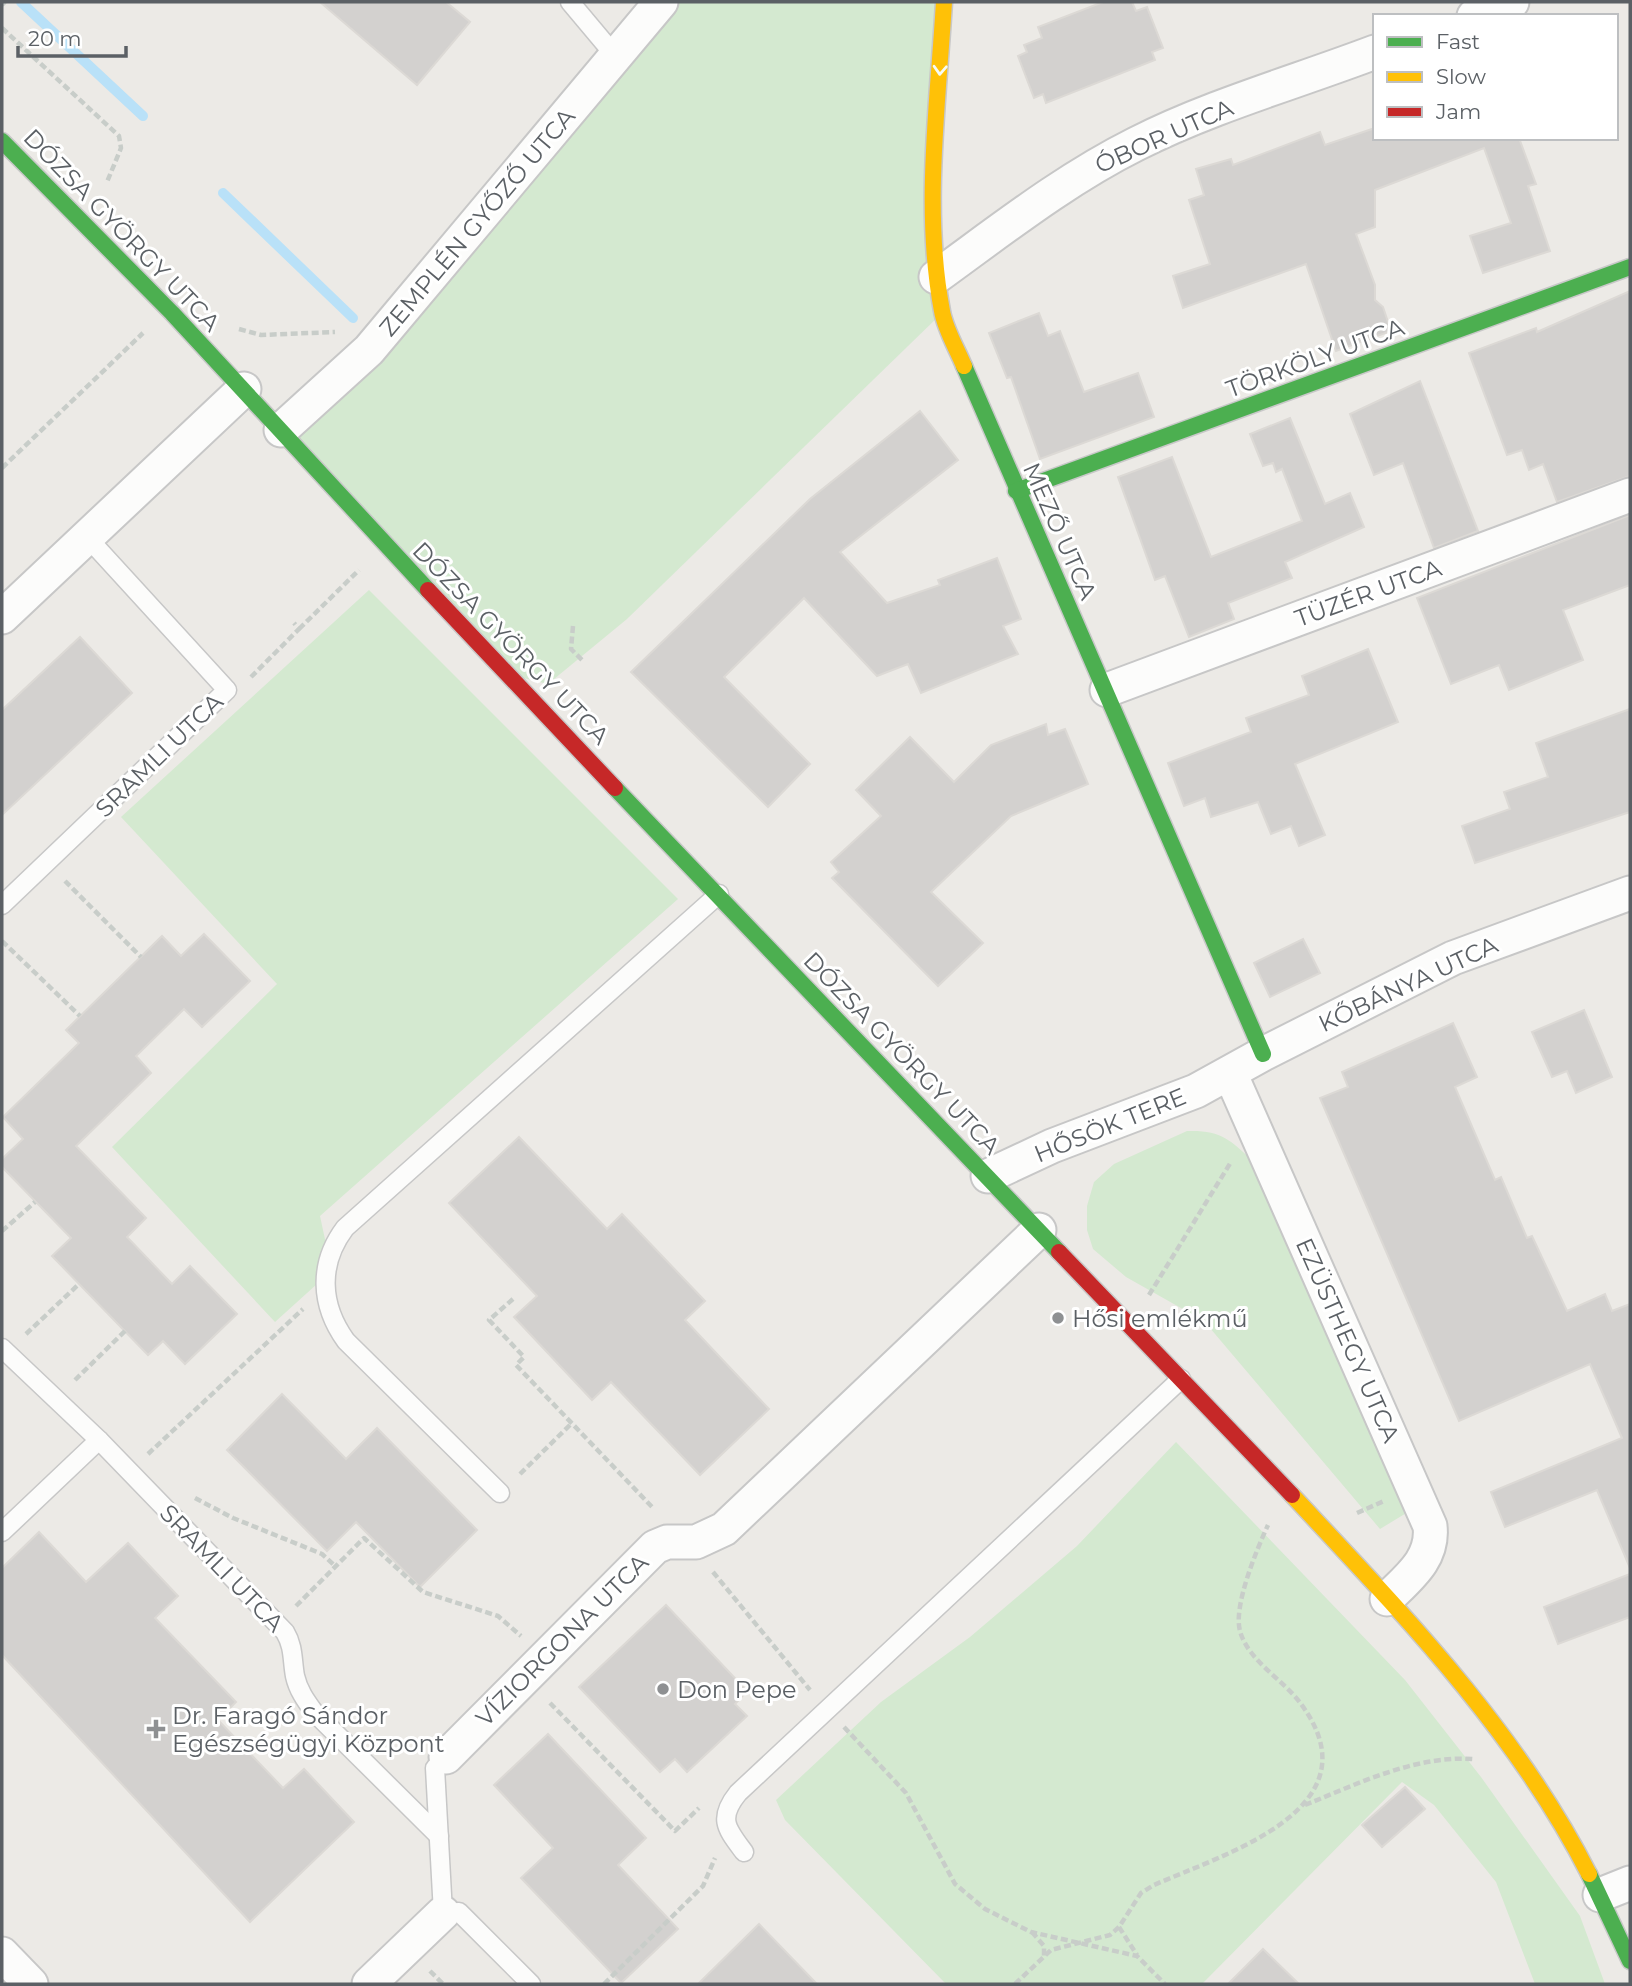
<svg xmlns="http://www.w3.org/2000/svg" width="1632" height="1986" viewBox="0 0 1632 1986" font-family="Montserrat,sans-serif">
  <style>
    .green { fill: #d4e9d0 }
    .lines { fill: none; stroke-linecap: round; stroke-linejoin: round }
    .stream { stroke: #b9e1f8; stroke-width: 10 }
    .building { fill: #d3d1cf; stroke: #dcd9d5; stroke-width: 2 }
    .lane-casing { stroke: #c7c7c7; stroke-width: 21 }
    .street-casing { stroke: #c7c7c7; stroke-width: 37 }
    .fast-casing { stroke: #c8c8c8; stroke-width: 19 }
    .slow-casing { stroke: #c8c8c8; stroke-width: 19 }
    .jam-casing { stroke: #c8c8c8; stroke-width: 19 }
    .path { stroke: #c8cdc9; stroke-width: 4.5; stroke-dasharray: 7 3.5; stroke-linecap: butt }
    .lane { stroke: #fcfcfb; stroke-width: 18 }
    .street { stroke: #fcfcfb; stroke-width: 33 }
    .fast { stroke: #4caf50; stroke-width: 16 }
    .slow { stroke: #ffc107; stroke-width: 16 }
    .jam { stroke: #c62828; stroke-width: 16 }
    .oneway { stroke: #f6fbf6 }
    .poi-dot { fill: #8e9092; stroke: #fff; stroke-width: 2.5 }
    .labels { text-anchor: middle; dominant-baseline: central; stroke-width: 6; stroke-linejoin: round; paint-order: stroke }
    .street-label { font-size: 24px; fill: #5b6065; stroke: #fff }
    .poi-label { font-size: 24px; fill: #5b6065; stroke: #fff; text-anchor: start }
  </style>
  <rect width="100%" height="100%" fill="#eceae6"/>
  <g class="green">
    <path d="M 662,2 L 943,2 L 941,314 L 627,619 L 548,684 L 507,674 L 283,431 Z"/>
    <path d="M 369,590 L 678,899 L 320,1216 L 326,1244 L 317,1284 L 275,1322 L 112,1147 L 277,984 L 121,817 Z"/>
    <path d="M 1187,1131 C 1221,1130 1229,1139 1253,1161 L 1408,1512 L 1380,1529 L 1204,1321 L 1126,1277 L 1093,1249 L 1087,1230 L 1087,1206 L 1094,1182 L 1114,1164 Z"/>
    <path d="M 1176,1442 L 1405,1680 L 1481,1777 L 1580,1916 L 1605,1984 L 1535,1984 L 1496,1882 L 1434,1805 L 1402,1782 L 1202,1984 L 946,1984 L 785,1820 L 776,1800 L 881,1702 L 970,1637 L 1077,1546 Z"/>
  </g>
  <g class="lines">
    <g class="stream">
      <path d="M 21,2 L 143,116"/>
      <path d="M 223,193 L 353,318"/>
    </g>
  </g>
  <g class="building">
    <path d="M 320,2 L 446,2 L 470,22 L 417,85 Z"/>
    <path d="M 1103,2 L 1132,2 L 1136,11 L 1147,7 L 1163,48 L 1152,52 L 1155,60 L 1046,103 L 1043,94 L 1034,98 L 1018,56 L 1027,52 L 1024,45 L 1042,38 L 1038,27 Z"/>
    <path d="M 1375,128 L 1375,138 L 1519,138 L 1536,184 L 1528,186 L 1550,251 L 1483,273 L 1470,236 L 1511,223 L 1484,148 L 1375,190 L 1375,227 L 1356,234 L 1375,285 L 1375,300 L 1383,307 L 1391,331 L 1336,351 L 1306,264 L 1183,308 L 1173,276 L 1210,264 L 1189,200 L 1204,195 L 1196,169 L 1231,159 L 1233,165 L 1320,132 L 1325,145 Z"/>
    <path d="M 1630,291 L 1630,476 L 1557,502 L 1543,464 L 1529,470 L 1522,450 L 1507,455 L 1469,353 L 1536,328 L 1537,332 Z"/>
    <path d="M 1039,313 L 1048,336 L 1060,331 L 1084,392 L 1138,373 L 1154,417 L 1040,459 L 1011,377 L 1007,378 L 989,333 Z"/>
    <path d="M 1420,381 L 1478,531 L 1434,548 L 1403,463 L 1374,475 L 1350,414 Z"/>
    <path d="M 920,411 L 958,460 L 840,552 L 887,603 L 940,585 L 938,580 L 997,558 L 1021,619 L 1003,626 L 1018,654 L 921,693 L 908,664 L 877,676 L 804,598 L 724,677 L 810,764 L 768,807 L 631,672 L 810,499 Z"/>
    <path d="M 1290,418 L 1325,504 L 1350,493 L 1364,527 L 1285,562 L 1292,578 L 1228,603 L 1234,619 L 1189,637 L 1165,576 L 1155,580 L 1118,477 L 1172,457 L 1211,557 L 1302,521 L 1282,469 L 1276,472 L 1273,463 L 1263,466 L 1250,434 Z"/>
    <path d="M 1630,515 L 1630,585 L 1563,610 L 1583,660 L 1509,690 L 1499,665 L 1451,684 L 1417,598 Z"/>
    <path d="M 80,637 L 132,693 L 2,815 L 2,710 Z"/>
    <path d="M 1368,649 L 1398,722 L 1295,764 L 1325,835 L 1299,846 L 1291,826 L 1271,834 L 1258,802 L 1211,817 L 1205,798 L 1184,806 L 1168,763 L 1251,732 L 1246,718 L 1309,695 L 1302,676 Z"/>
    <path d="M 1630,709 L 1630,812 L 1475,863 L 1462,826 L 1510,809 L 1504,792 L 1548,777 L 1536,743 Z"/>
    <path d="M 1046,724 L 1048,735 L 1065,729 L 1088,784 L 1011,816 L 931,892 L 983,943 L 938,986 L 832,878 L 839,872 L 831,862 L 881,816 L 856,790 L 910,737 L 954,782 L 991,745 Z"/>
    <path d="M 204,934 L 250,981 L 202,1027 L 184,1009 L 136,1056 L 151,1073 L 76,1146 L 146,1218 L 127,1237 L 172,1284 L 190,1266 L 237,1314 L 185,1364 L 163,1341 L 148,1355 L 52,1256 L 71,1238 L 2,1167 L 2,1159 L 23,1139 L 3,1117 L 79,1043 L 66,1030 L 162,936 L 181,956 Z"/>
    <path d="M 1303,939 L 1320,973 L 1270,997 L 1254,963 Z"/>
    <path d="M 1584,1010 L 1612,1077 L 1576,1093 L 1567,1071 L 1552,1077 L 1532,1032 Z"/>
    <path d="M 1453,1023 L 1477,1077 L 1455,1087 L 1495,1180 L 1501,1177 L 1527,1238 L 1532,1236 L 1567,1311 L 1605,1294 L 1612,1311 L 1630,1304 L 1630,1568 L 1597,1490 L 1505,1527 L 1491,1492 L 1622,1438 L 1590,1364 L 1459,1421 L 1320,1098 L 1348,1087 L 1342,1072 Z"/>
    <path d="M 519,1137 L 607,1229 L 622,1214 L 705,1301 L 685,1320 L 769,1409 L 700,1475 L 611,1382 L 592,1400 L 514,1317 L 537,1296 L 449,1203 Z"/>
    <path d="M 282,1394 L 346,1459 L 377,1428 L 477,1530 L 420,1587 L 356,1522 L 327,1551 L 227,1450 Z"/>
    <path d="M 39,1532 L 86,1582 L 128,1543 L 178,1596 L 155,1618 L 236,1702 L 218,1720 L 283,1788 L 304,1769 L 354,1822 L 250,1922 L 2,1655 L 2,1568 Z"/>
    <path d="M 1630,1574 L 1630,1617 L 1558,1644 L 1544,1607 Z"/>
    <path d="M 666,1605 L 747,1691 L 735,1704 L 747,1716 L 687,1772 L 675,1759 L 660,1772 L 579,1687 Z"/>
    <path d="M 548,1734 L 646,1838 L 618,1865 L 678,1929 L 621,1983 L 521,1878 L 553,1848 L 494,1785 Z"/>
    <path d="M 1405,1787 L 1425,1809 L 1382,1847 L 1362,1825 Z"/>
    <path d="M 759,1924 L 817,1984 L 698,1984 Z"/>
    <path d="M 1263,1949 L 1299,1984 L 1228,1984 Z"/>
  </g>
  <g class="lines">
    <g class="lane-casing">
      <g id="lane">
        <path d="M 570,2 L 617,58"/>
        <path d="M 2,905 L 227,690 L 87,537"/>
        <path d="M 2,1348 L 99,1440 L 285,1632 C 294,1647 292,1660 295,1676 C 298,1690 306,1701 314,1712 L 439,1836"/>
        <path d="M 500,1493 L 346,1341 C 320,1305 318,1264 345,1228 L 719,894"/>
        <path d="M 2,1532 L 99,1440"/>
        <path d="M 446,1757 L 435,1768 L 443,1913 L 459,1912 L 531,1984"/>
        <path d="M 744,1852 C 727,1829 717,1819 738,1793 L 1181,1379"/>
      </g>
    </g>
    <g class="street-casing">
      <g id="street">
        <path d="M 1474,16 L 1512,2"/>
        <path d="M 936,277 C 1001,230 1064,180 1136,144 C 1211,106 1296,82 1375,52"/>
        <path d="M 281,430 L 369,350 L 661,2"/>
        <path d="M 2,617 L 244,389"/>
        <path d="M 1107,690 L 1630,495"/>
        <path d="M 1230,1073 L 1430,1526 C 1434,1559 1408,1578 1387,1599"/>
        <path d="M 988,1176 L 1052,1146 L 1196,1091 L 1263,1054 L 1453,958 L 1630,893"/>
        <path d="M 446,1757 L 655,1547 L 667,1542 L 696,1542 L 724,1529 L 1039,1230"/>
        <path d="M 1600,1895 L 1630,1883"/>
        <path d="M 2,1954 L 31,1984"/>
        <path d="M 369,1984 L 443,1913"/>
      </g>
    </g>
    <g class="fast-casing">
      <g id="fast">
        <path d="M 2,141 L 172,313 L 428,590"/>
        <path d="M 964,366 L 1263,1054"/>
        <path d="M 1016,491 L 1630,267"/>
        <path d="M 615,788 L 1059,1252"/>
        <path d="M 1589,1874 L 1630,1961"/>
      </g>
    </g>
    <g class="slow-casing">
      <g id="slow">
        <path d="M 944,2 C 938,103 923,211 942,311 C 945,329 957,349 964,366"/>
        <path d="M 1292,1495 C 1401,1612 1516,1730 1589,1874"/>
      </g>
    </g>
    <g class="jam-casing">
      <g id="jam">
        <path d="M 428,590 L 615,788"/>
        <path d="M 1059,1252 L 1292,1495"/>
      </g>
    </g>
    <g class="path">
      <path d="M 2,5 L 5,2"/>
      <path d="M 2,28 L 119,136 L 121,148 L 107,182"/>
      <path d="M 239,329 L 261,335 L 335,332"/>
      <path d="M 2,468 L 143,333"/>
      <path d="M 573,626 L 571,649 L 584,662"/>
      <path d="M 299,629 L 359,570"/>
      <path d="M 251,677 L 299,629 L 294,623"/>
      <path d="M 65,881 L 141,957"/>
      <path d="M 2,941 L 80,1016"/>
      <path d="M 2,1231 L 35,1202"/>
      <path d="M 1149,1295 L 1231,1162"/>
      <path d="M 513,1299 L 489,1320 L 524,1357 L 516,1365 L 654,1509"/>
      <path d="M 26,1334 L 79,1284"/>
      <path d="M 75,1380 L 125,1331"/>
      <path d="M 148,1454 L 303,1309"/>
      <path d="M 520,1474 L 572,1423"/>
      <path d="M 195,1498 L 233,1518 L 322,1554 L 335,1566"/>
      <path d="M 1357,1513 L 1384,1501"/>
      <path d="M 713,1572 L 810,1690"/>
      <path d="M 296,1606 L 364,1538 L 423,1592 L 498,1616 L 521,1636"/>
      <path d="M 550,1703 L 675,1831 L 699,1808"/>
      <path d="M 844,1727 L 906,1793 L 955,1884 L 985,1909 L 1031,1932 L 1137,1956 L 1165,1984"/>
      <path d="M 1305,1805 C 1357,1784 1416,1755 1473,1759"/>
      <path d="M 1119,1927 L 1137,1955"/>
      <path d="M 1032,1932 L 1044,1946 L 1044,1957"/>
      <path d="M 430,1971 L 443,1984"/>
      <path d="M 604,1984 L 703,1886 L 715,1858"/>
      <path d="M 1015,1984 L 1051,1950 L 1110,1935 L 1119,1927 L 1141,1893 L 1154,1885 C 1224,1854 1379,1809 1301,1704 C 1284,1680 1248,1661 1240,1631 C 1233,1606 1257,1549 1268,1525"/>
    </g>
    <use href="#lane" class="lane"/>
    <use href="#street" class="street"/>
    <use href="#fast" class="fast"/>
    <use href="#slow" class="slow"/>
    <use href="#jam" class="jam"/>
  </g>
  <defs><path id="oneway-chevron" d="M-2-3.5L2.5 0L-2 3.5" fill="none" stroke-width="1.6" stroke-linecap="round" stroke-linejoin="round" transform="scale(1.75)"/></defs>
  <use class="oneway" href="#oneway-chevron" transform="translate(940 70) rotate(93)"/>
  <g class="poi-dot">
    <circle cx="1058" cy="1318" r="7"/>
    <circle cx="663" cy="1689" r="7"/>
    <path d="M152.5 1718.5h7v7h7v7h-7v7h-7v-7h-7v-7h7z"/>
  </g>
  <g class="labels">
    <g class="street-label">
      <text transform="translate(1164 136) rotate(-24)">ÓBOR UTCA</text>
      <text transform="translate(477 222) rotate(-50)">ZEMPLÉN GYŐZŐ UTCA</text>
      <text transform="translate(122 230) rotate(46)">DÓZSA GYÖRGY UTCA</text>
      <text transform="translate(1315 358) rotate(-20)">TÖRKÖLY UTCA</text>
      <text transform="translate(1060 531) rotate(66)">MEZŐ UTCA</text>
      <text transform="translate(1368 593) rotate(-20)">TÜZÉR UTCA</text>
      <text transform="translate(511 643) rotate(46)">DÓZSA GYÖRGY UTCA</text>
      <text transform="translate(159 755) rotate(-44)">SRAMLI UTCA</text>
      <text transform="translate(1408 984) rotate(-25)">KŐBÁNYA UTCA</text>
      <text transform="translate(902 1053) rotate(46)">DÓZSA GYÖRGY UTCA</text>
      <text transform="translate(1110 1125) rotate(-22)">HŐSÖK TERE</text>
      <text transform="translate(1348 1340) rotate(66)">EZÜSTHEGY UTCA</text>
      <text transform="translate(222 1568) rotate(46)">SRAMLI UTCA</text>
      <text transform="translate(562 1640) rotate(-45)">VÍZIORGONA UTCA</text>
    </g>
    <g class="poi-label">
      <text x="1072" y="1318">Hősi emlékmű</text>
      <text x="677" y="1689">Don Pepe</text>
      <text x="172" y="1715">Dr. Faragó Sándor<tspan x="172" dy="28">Egészségügyi Központ</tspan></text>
    </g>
  </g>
  <rect width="1632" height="1986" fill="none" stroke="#5b6065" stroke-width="7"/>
  <rect x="1373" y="14" width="245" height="126" fill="#ffffff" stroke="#bdbfc1" stroke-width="2"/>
  <rect x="1387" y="37" width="35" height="10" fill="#4caf50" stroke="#bdbfc1" stroke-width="2"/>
  <text x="1436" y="49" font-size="21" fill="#5b6065">Fast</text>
  <rect x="1387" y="72" width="35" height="10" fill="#ffc107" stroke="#bdbfc1" stroke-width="2"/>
  <text x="1436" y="84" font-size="21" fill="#5b6065">Slow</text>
  <rect x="1387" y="107" width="35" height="10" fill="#c62828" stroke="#bdbfc1" stroke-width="2"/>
  <text x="1436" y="119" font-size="21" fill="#5b6065">Jam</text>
  <path d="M18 46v10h108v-10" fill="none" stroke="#5b6065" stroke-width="3.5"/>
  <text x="28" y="46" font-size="21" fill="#5b6065" stroke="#ffffff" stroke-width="5" paint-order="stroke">20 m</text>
</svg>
